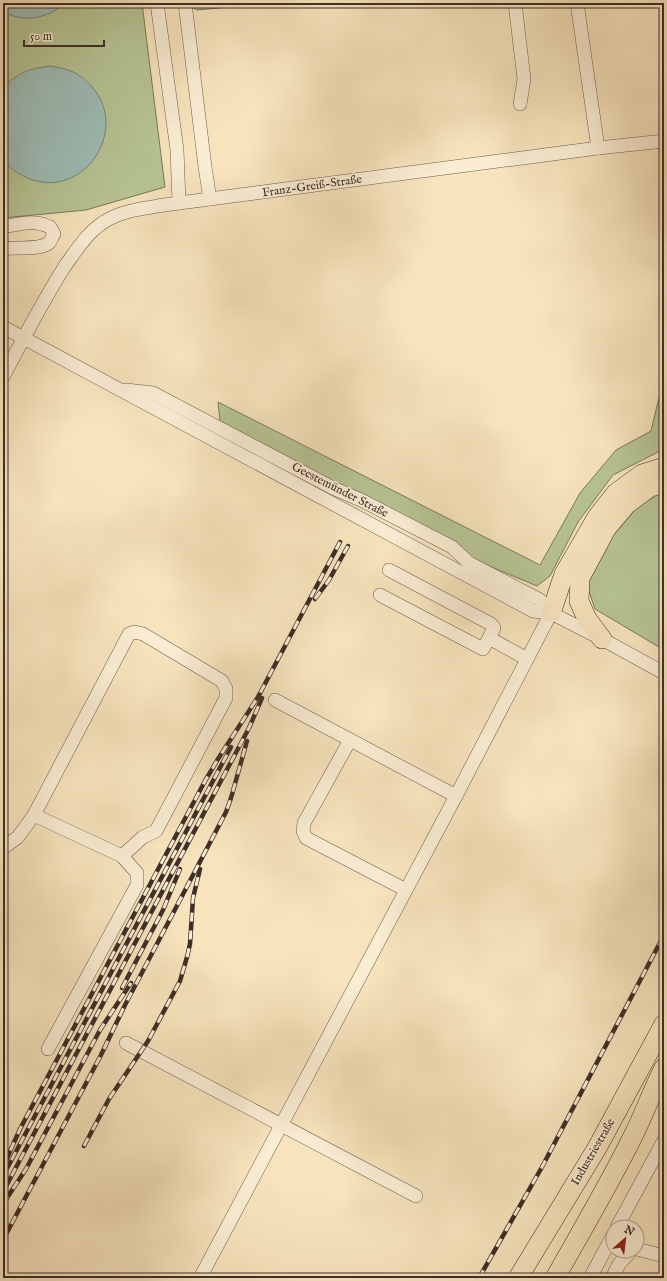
<svg xmlns="http://www.w3.org/2000/svg" width="667" height="1281" viewBox="0 0 667 1281" font-family="'IM FELL English',serif">
  <style>
    .green { fill: #b7c595; stroke: #7a7a5e }
    .water { fill: #9ebeb8; stroke: #78847e }
    .lines { fill: none; stroke-linecap: round; stroke-linejoin: round }
    .minor-casing { stroke: #6c5c4d; stroke-width: 14 }
    .highway-casing { stroke: #3e2e28; stroke-width: 20 }
    .minor { stroke: #faedd4; stroke-width: 13 }
    .highway { stroke: #f7e4bd; stroke-width: 19 }
    .rail-casing { stroke: #3e2e28; stroke-width: 4.5 }
    .rail { stroke: #faedd4; stroke-width: 3; stroke-dasharray: 9; stroke-linecap: butt }
    .labels { text-anchor: middle; dominant-baseline: central; stroke-width: 3.5; stroke-linejoin: round; paint-order: stroke }
    .street-label { font-size: 12px; fill: #3e2e28; stroke: #faedd4 }
  </style>
  <rect width="100%" height="100%" fill="#f7e4bd"/>
  <filter id="stains"><feTurbulence type="fractalNoise" baseFrequency=".005" numOctaves="4"/><feColorMatrix values="0 0 0 0 .2 0 0 0 0 .09 0 0 0 0 .02 0 0 0 .5 -.17"/></filter>
  <radialGradient id="worn" r=".72"><stop offset=".6" stop-color="#630" stop-opacity="0"/><stop offset="1" stop-color="#630" stop-opacity=".3"/></radialGradient>
  <g class="green">
    <path d="M 3,3 L 142,3 L 165,187 L 86,210 L 3,218 Z"/>
    <path d="M 190,3 L 197,3 L 197,7 L 209,5 L 209,3 L 213,3 L 213,5 L 230,3 L 230,7 L 197,10 L 192,7 Z"/>
    <path d="M 662,385 L 664,386 L 664,449 L 613,475 L 578,522 L 550,576 L 537,586 L 477,561 L 365,498 L 220,421 L 218,402 L 540,565 L 580,493 L 616,450 L 651,431 Z"/>
    <path d="M 664,491 L 664,650 L 595,609 L 587,585 L 617,528 L 637,507 Z"/>
  </g>
  <g class="water">
    <path d="M 3,3 L 65,3 C 49,18 23,24 3,11 Z"/>
    <path d="M 50,66 C 56,67 62,68 68,70 C 78,73 86,80 92,87 C 130,130 84,199 30,179 C 20,175 10,169 3,160 L 3,88 C 19,72 28,69 50,66 Z"/>
  </g>
  <g class="lines">
    <g class="minor-casing">
      <g id="minor">
        <path d="M 157,3 L 177,150 L 179,203"/>
        <path d="M 185,3 L 205,167 L 210,199"/>
        <path d="M 515,3 L 524,79 L 520,104"/>
        <path d="M 577,3 L 598,148"/>
        <path d="M 3,227 C 19,224 35,219 50,227 L 54,234 C 52,237 51,241 49,243 C 38,251 16,246 3,249"/>
        <path d="M 3,327 L 533,611 L 551,613 L 602,639 L 664,673"/>
        <path d="M 3,377 C 23,339 42,302 65,266 C 78,248 90,228 111,218 C 127,210 146,208 164,205 L 598,148 L 664,141"/>
        <path d="M 126,390 L 153,393 L 333,488 L 363,501 L 452,547 L 469,563 L 540,600 L 551,613"/>
        <path d="M 389,570 L 491,624 L 494,628 L 489,638 L 527,659"/>
        <path d="M 380,595 L 483,649 L 489,638"/>
        <path d="M 275,700 L 456,796"/>
        <path d="M 350,740 L 304,823 L 303,831 L 306,838 L 406,890"/>
        <path d="M 34,815 L 129,634 L 135,632 L 143,634 L 222,681 L 226,689 L 226,698 L 156,831 L 143,837 L 122,856 L 137,873 L 137,885 L 48,1049"/>
        <path d="M 3,848 L 18,837 L 34,815 L 122,856"/>
        <path d="M 126,1043 L 416,1196"/>
        <path d="M 617,1227 L 664,1140"/>
        <path d="M 637,1249 L 664,1256"/>
        <path d="M 200,1278 L 456,796 L 551,613"/>
        <path d="M 590,1278 L 613,1235"/>
        <path d="M 612,1278 L 619,1264 L 631,1251"/>
      </g>
    </g>
    <g class="highway-casing">
      <g id="highway">
        <path d="M 551,613 L 564,574 L 597,517 L 616,493 L 642,474 L 664,467"/>
        <path d="M 602,639 L 587,619 L 579,601 L 580,578 L 606,529 L 627,504 L 650,487 L 664,483"/>
        <path d="M 518,1278 L 597,1148 L 664,1024"/>
        <path d="M 555,1278 C 582,1230 610,1183 634,1134 C 645,1112 653,1089 664,1068"/>
      </g>
    </g>
    <use href="#minor" class="minor"/>
    <use href="#highway" class="highway"/>
    <g class="rail-casing">
      <g id="rail">
        <path d="M 315,599 L 329,580 L 348,546"/>
        <path d="M 122,988 L 163,910 L 180,869"/>
        <path d="M 84,1146 L 109,1099 L 148,1041 L 180,981 L 187,957 L 190,944 L 193,898 L 200,869"/>
        <path d="M 3,1167 L 20,1129 L 205,781 L 218,759 L 258,697 L 340,542"/>
        <path d="M 3,1176 L 231,747"/>
        <path d="M 3,1192 L 249,728 L 262,698"/>
        <path d="M 3,1204 L 26,1169 L 100,1030 L 131,983"/>
        <path d="M 3,1240 L 101,1055 L 125,1005 L 226,812 L 231,798 L 247,741"/>
        <path d="M 479,1278 L 542,1167 L 664,935"/>
      </g>
    </g>
    <use href="#rail" class="rail"/>
  </g>
  <g class="labels">
    <g class="street-label">
      <text transform="translate(312 186) rotate(-8)">Franz-Greiß-Straße</text>
      <text transform="translate(340 490) rotate(27)">Geestemünder Straße</text>
      <text transform="translate(593 1152) rotate(-60)">Industriestraße</text>
    </g>
  </g>
  <rect width="667" height="1281" fill="none" stroke="#f7e4bd" stroke-width="16"/>
  <rect x="4" y="4" width="659" height="1273" fill="none" stroke="#3e2e28" stroke-width="2"/>
  <rect x="8" y="8" width="651" height="1265" fill="none" stroke="#3e2e28"/>
  <g transform="translate(625 1239) rotate(28)"><circle r="19" fill="#faedd4" stroke="#afa18f"/>
  <path d="M0-3L7 15L0 10L-7 15Z" fill="#8f2418"/>
  <text y="-6" font-size="11" font-weight="bold" text-anchor="middle" fill="#3e2e28">N</text>
  </g>
  <path d="M24 40v6h80v-6" fill="none" stroke="#3e2e28" stroke-width="2"/>
  <text x="30" y="40" font-size="12" fill="#3e2e28" stroke="#faedd4" stroke-width="3" paint-order="stroke">50 m</text>
  <rect width="100%" height="100%" filter="url(#stains)"/>
  <rect width="100%" height="100%" fill="url(#worn)"/>
</svg>
